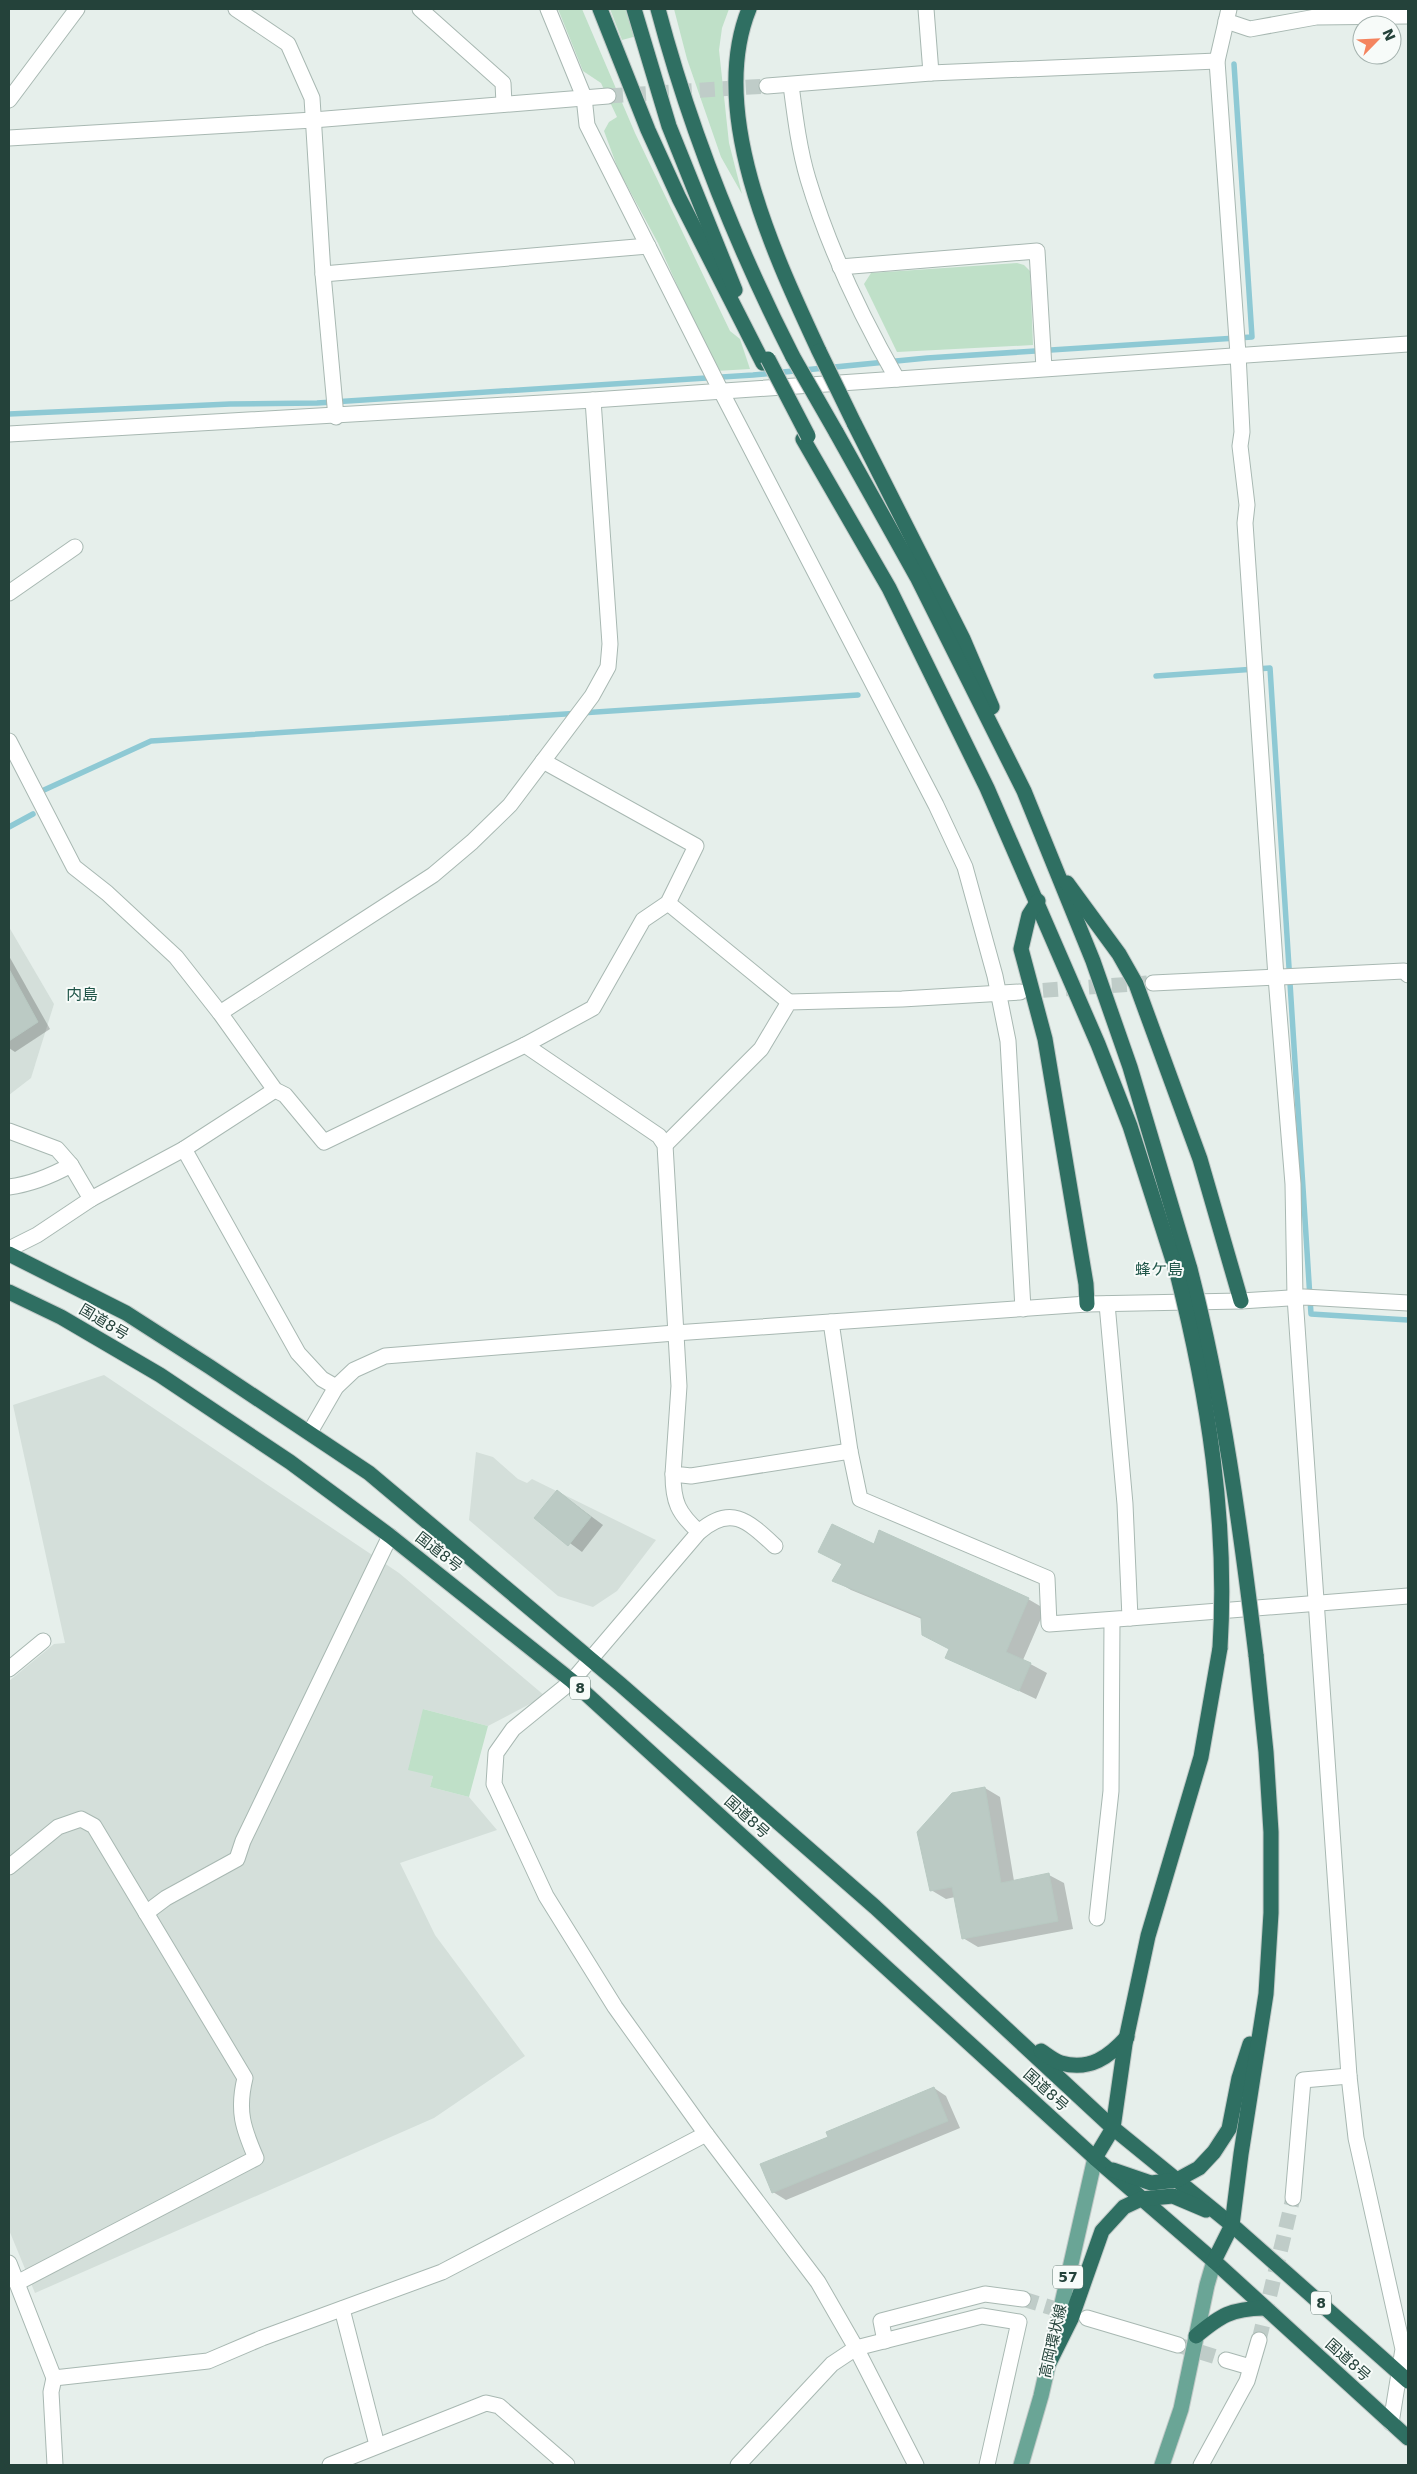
<svg xmlns="http://www.w3.org/2000/svg" width="1417" height="2474" viewBox="0 0 1417 2474" font-family="'DejaVu Sans','Noto Sans JP',sans-serif">
  <style>
    .built { fill: #d4dfda }
    .green { fill: #bfe0c8 }
    .shadow { fill: #0003 }
    .lines { fill: none; stroke-linecap: round; stroke-linejoin: round }
    .stream { stroke: #8ec9d4; stroke-width: 5.5 }
    .building { fill: #bbcac4; stroke: #b8c9c2 }
    .minor-tunnel { stroke: #bfccc8; stroke-width: 15; stroke-dasharray: 15 8; stroke-linecap: butt }
    .minor-casing { stroke: #a8b8b2; stroke-width: 17 }
    .major-casing { stroke: #c2cac8; stroke-width: 17 }
    .highway-casing { stroke: #c2cac8; stroke-width: 17 }
    .minor { stroke: #fff; stroke-width: 15 }
    .major { stroke: #6aa596; stroke-width: 15 }
    .highway { stroke: #2f6f62; stroke-width: 15 }
    .highway-bridge-casing { stroke: #c2cac8; stroke-width: 17; stroke-linecap: butt }
    .highway-bridge { stroke: #2f6f62; stroke-width: 15 }
    .labels { text-anchor: middle; dominant-baseline: central; stroke-width: 4; stroke-linejoin: round; paint-order: stroke }
    .shield { fill: #f7fbf9; stroke: #637a73; stroke-width: 1 }
    .shield-label { font-size: 14px; font-weight: bold; fill: #24423a }
    .street-label { font-size: 15px; fill: #24423a; stroke: #f7fbf9 }
    .neighbourhood-label { font-size: 16px; fill: #1f5548; stroke: #f7fbf9 }
  </style>
  <rect width="100%" height="100%" fill="#e6efeb"/>
  <g class="built">
    <path d="M 9,927 L 54,1004 L 31,1078 L 9,1095 Z"/>
    <path d="M 104,1375 L 399,1573 L 545,1696 L 488,1726 L 423,1709 L 433,1776 L 430,1787 L 469,1797 L 497,1830 L 400,1863 L 435,1935 L 525,2056 L 434,2118 L 35,2293 L 9,2230 L 9,1681 L 54,1644 L 65,1643 L 13,1405 Z"/>
    <path d="M 476,1452 L 493,1457 L 518,1479 L 527,1483 L 532,1479 L 656,1540 L 617,1591 L 593,1607 L 558,1596 L 469,1520 Z"/>
  </g>
  <g class="green">
    <path d="M 558,9 L 582,9 L 635,133 L 730,331 L 740,339 L 750,369 L 716,371 L 658,243 L 618,169 L 604,131 L 609,122 L 617,117 L 601,83 L 583,71 Z"/>
    <path d="M 610,9 L 628,9 L 637,36 L 622,40 Z"/>
    <path d="M 674,9 L 729,9 L 722,28 L 719,50 L 729,143 L 742,194 L 721,157 L 687,59 Z"/>
    <path d="M 1017,263 L 1024,265 L 1030,271 L 1033,345 L 897,352 L 864,284 L 871,273 Z"/>
    <path d="M 423,1709 L 488,1726 L 469,1797 L 430,1787 L 433,1776 L 408,1770 Z"/>
  </g>
  <g class="shadow">
    <path d="M 9,956 L 50,1029 L 15,1052 L 9,1048 Z"/>
    <path d="M 557,1491 L 603,1525 L 582,1552 L 536,1518 Z"/>
    <path d="M 875,1546 L 1028,1599 L 1045,1609 L 1023,1660 L 1047,1673 L 1036,1699 L 947,1657 L 950,1649 L 922,1619 L 851,1590 L 834,1580 Z"/>
    <path d="M 985,1788 L 1000,1797 L 1014,1881 L 1049,1875 L 1064,1883 L 1073,1929 L 978,1947 L 963,1938 L 955,1897 L 946,1899 L 931,1890 Z"/>
    <path d="M 934,2088 L 946,2096 L 960,2128 L 786,2200 L 773,2192 L 829,2137 Z"/>
  </g>
  <g class="lines">
    <g class="stream">
      <path d="M 9,414 L 230,404 L 317,403 L 753,375 L 927,358 L 1252,337 L 1234,64"/>
      <path d="M 1156,676 L 1270,668 L 1311,1314 L 1408,1320"/>
      <path d="M 44,790 L 151,741 L 858,695"/>
      <path d="M 9,827 L 33,814"/>
    </g>
  </g>
  <g class="building">
    <path d="M 9,969 L 38,1022 L 9,1041 Z"/>
    <path d="M 557,1490 L 591,1517 L 568,1546 L 534,1518 Z"/>
    <path d="M 832,1524 L 874,1544 L 879,1530 L 1029,1598 L 1006,1652 L 1031,1663 L 1019,1691 L 945,1658 L 949,1649 L 922,1635 L 921,1617 L 832,1581 L 842,1564 L 818,1552 Z"/>
    <path d="M 985,1787 L 1001,1883 L 1049,1873 L 1058,1921 L 962,1939 L 952,1887 L 930,1891 L 917,1832 L 952,1793 Z"/>
    <path d="M 934,2087 L 948,2121 L 772,2193 L 760,2164 L 828,2137 L 826,2132 Z"/>
  </g>
  <g class="lines">
    <g class="minor-tunnel">
      <path d="M 608,96 L 767,86"/>
      <path d="M 1020,992 L 1147,983"/>
      <path d="M 1023,2299 L 1072,2314"/>
      <path d="M 1259,2340 L 1293,2198"/>
      <path d="M 1178,2345 L 1226,2360"/>
    </g>
    <g class="minor-casing">
      <g id="minor">
        <path d="M 236,9 L 288,44 L 312,98 L 323,274 L 336,417"/>
        <path d="M 420,9 L 503,83 L 504,104"/>
        <path d="M 548,9 L 584,97 L 587,125 L 721,391 L 936,805 L 965,867 L 995,976 L 1008,1041 L 1023,1309"/>
        <path d="M 926,9 L 931,73"/>
        <path d="M 1229,9 L 1217,61 L 1238,354 L 1242,432 L 1240,446 L 1247,505 L 1245,523 L 1276,977 L 1293,1184 L 1295,1297 L 1349,2076 L 1356,2138 L 1403,2349 L 1391,2423"/>
        <path d="M 1226,21 L 1250,29 L 1316,17 L 1408,16"/>
        <path d="M 791,85 C 795,116 799,149 808,179 C 829,249 861,316 897,379"/>
        <path d="M 767,86 L 931,73 L 1217,61"/>
        <path d="M 9,100 L 77,9"/>
        <path d="M 9,138 L 313,120 L 608,96"/>
        <path d="M 840,267 L 1037,251 L 1044,368"/>
        <path d="M 323,274 L 648,246"/>
        <path d="M 9,434 L 593,400 L 1408,344"/>
        <path d="M 9,593 L 75,547"/>
        <path d="M 9,741 L 74,867 L 107,893 L 176,957 L 220,1013 L 275,1090 L 285,1095 L 324,1142 L 525,1045 L 659,1136 L 665,1145 L 679,1386 L 673,1474 L 691,1476 L 850,1451 L 860,1499 L 1047,1578 L 1049,1624 L 1130,1618 L 1125,1504 L 1107,1304"/>
        <path d="M 668,903 L 789,1002"/>
        <path d="M 1153,983 L 1404,971 L 1408,975"/>
        <path d="M 220,1013 L 433,875 L 472,842 L 510,805 L 592,696 L 608,667 L 610,644 L 593,400"/>
        <path d="M 525,1045 L 593,1008 L 643,920 L 668,903 L 696,846 L 543,761"/>
        <path d="M 9,1131 L 57,1149 L 71,1165 L 91,1199"/>
        <path d="M 665,1145 L 761,1049 L 789,1002 L 902,999 L 1020,992"/>
        <path d="M 184,1149 L 298,1353 L 322,1379 L 336,1387"/>
        <path d="M 9,1187 C 32,1184 51,1176 71,1165"/>
        <path d="M 9,1249 L 37,1235 L 91,1199 L 184,1149 L 275,1090"/>
        <path d="M 831,1322 L 850,1451"/>
        <path d="M 310,1432 L 336,1387 L 354,1370 L 385,1356 L 675,1333 L 1087,1304 L 1241,1301 L 1304,1297 L 1408,1303"/>
        <path d="M 673,1474 C 673,1502 678,1513 699,1532"/>
        <path d="M 775,1546 C 748,1521 731,1504 699,1532 L 572,1681 L 513,1729 L 496,1753 L 494,1784 L 546,1896 L 615,2007 L 706,2134 L 818,2282 L 856,2348 L 916,2465"/>
        <path d="M 1130,1618 L 1408,1596"/>
        <path d="M 9,1669 L 43,1641"/>
        <path d="M 9,1867 L 58,1827 L 81,1819 L 94,1826 L 245,2078 C 237,2111 243,2128 256,2158 L 17,2283"/>
        <path d="M 146,1913 L 166,1898 L 237,1859 L 243,1841 L 390,1536"/>
        <path d="M 1097,1918 L 1111,1791 L 1112,1620"/>
        <path d="M 1293,2198 L 1303,2080 L 1349,2076"/>
        <path d="M 9,2263 L 54,2378 L 208,2361 L 262,2338 L 442,2272 L 706,2134"/>
        <path d="M 342,2309 L 377,2445"/>
        <path d="M 1087,2318 L 1178,2345"/>
        <path d="M 885,2341 L 881,2321 L 985,2294 L 1023,2299"/>
        <path d="M 1226,2360 L 1250,2367"/>
        <path d="M 54,2378 L 51,2392 L 55,2465"/>
        <path d="M 330,2465 L 486,2403 L 499,2406 L 567,2465"/>
        <path d="M 738,2465 L 832,2364 L 856,2348 L 982,2316 L 1019,2322 L 987,2465"/>
        <path d="M 1201,2465 L 1247,2381 L 1259,2340"/>
      </g>
    </g>
    <g class="major-casing">
      <g id="major">
        <path d="M 1021,2465 L 1041,2396 L 1095,2158"/>
        <path d="M 1162,2465 L 1181,2409 L 1207,2285 L 1214,2261"/>
      </g>
    </g>
    <g class="highway-casing">
      <g id="highway">
        <path d="M 600,9 L 648,130 L 679,198 L 763,363"/>
        <path d="M 634,9 L 669,126 L 735,290"/>
        <path d="M 658,9 C 690,130 736,245 793,357"/>
        <path d="M 749,9 C 707,113 775,256 819,351"/>
        <path d="M 854,423 L 963,639 L 992,707"/>
        <path d="M 836,432 L 917,577 L 1024,791 L 1093,961 L 1130,1067 L 1190,1269"/>
        <path d="M 803,439 L 889,588 L 987,788 L 1098,1044 L 1130,1126 L 1177,1273"/>
        <path d="M 1067,883 L 1119,954 L 1136,984 L 1200,1159 L 1241,1301"/>
        <path d="M 1038,901 L 1029,915 L 1021,949 L 1045,1039 L 1086,1284 L 1087,1304"/>
        <path d="M 9,1254 L 126,1313 L 210,1367 L 369,1473 L 620,1684 L 875,1907 L 1113,2128 L 1232,2225 L 1408,2381"/>
        <path d="M 9,1292 L 61,1317 L 160,1375 L 290,1462 L 390,1536 L 572,1681 L 1095,2158 L 1214,2261 L 1408,2438"/>
        <path d="M 1041,2051 C 1047,2055 1054,2061 1061,2063 C 1090,2071 1109,2057 1127,2037"/>
        <path d="M 1095,2158 L 1113,2128 L 1125,2044 L 1148,1936 L 1201,1757 L 1220,1648"/>
        <path d="M 1113,2170 L 1151,2183 L 1177,2180 L 1199,2168 L 1214,2152 L 1229,2129 L 1239,2078 L 1250,2044"/>
        <path d="M 1214,2261 L 1232,2225 L 1241,2154 L 1266,1994 L 1271,1913 L 1271,1832 L 1266,1752 L 1256,1655"/>
        <path d="M 1196,2336 C 1221,2315 1231,2309 1264,2308"/>
        <path d="M 1048,2365 L 1071,2319 L 1102,2231 L 1124,2207 L 1141,2199 L 1173,2196 L 1206,2210"/>
      </g>
    </g>
    <use href="#minor" class="minor"/>
    <use href="#major" class="major"/>
    <use href="#highway" class="highway"/>
    <g class="highway-bridge-casing">
      <g id="highway-bridge">
        <path d="M 819,351 L 854,423"/>
        <path d="M 793,357 L 836,432"/>
        <path d="M 768,359 L 808,436"/>
        <path d="M 1190,1269 C 1223,1396 1240,1525 1256,1655"/>
        <path d="M 1177,1273 C 1208,1396 1228,1521 1220,1648"/>
      </g>
    </g>
    <use href="#highway-bridge" class="highway-bridge"/>
  </g>
  <g class="labels">
    <g class="shield">
      <rect x="570" y="1676.5" width="20" height="23" rx="4"/>
      <rect x="1053" y="2265.5" width="30" height="23" rx="4"/>
      <rect x="1311" y="2291.5" width="20" height="23" rx="4"/>
    </g>
    <g class="shield-label">
      <text x="580" y="1688">8</text>
      <text x="1068" y="2277">57</text>
      <text x="1321" y="2303">8</text>
    </g>
    <g class="street-label">
      <text transform="translate(104 1322) rotate(31)">国道8号</text>
      <text transform="translate(439 1552) rotate(38)">国道8号</text>
      <text transform="translate(747 1817) rotate(42)">国道8号</text>
      <text transform="translate(1046 2090) rotate(42)">国道8号</text>
      <text transform="translate(1053 2341) rotate(-77)">高岡環状線</text>
      <text transform="translate(1348 2360) rotate(42)">国道8号</text>
    </g>
    <g class="neighbourhood-label">
      <text x="82" y="994">内島</text>
      <text x="1159" y="1269">蜂ケ島</text>
    </g>
  </g>
  <rect width="1417" height="2474" fill="none" stroke="#24423a" stroke-width="20"/>
  <g transform="translate(1377 40) rotate(66)"><circle r="24" fill="#f7fbf9" stroke="#a3b1ad"/>
  <path d="M0-4L9 19L0 12L-9 19Z" fill="#f4845f"/>
  <text y="-8" font-size="14" font-weight="bold" text-anchor="middle" fill="#24423a">N</text>
  </g>
</svg>
